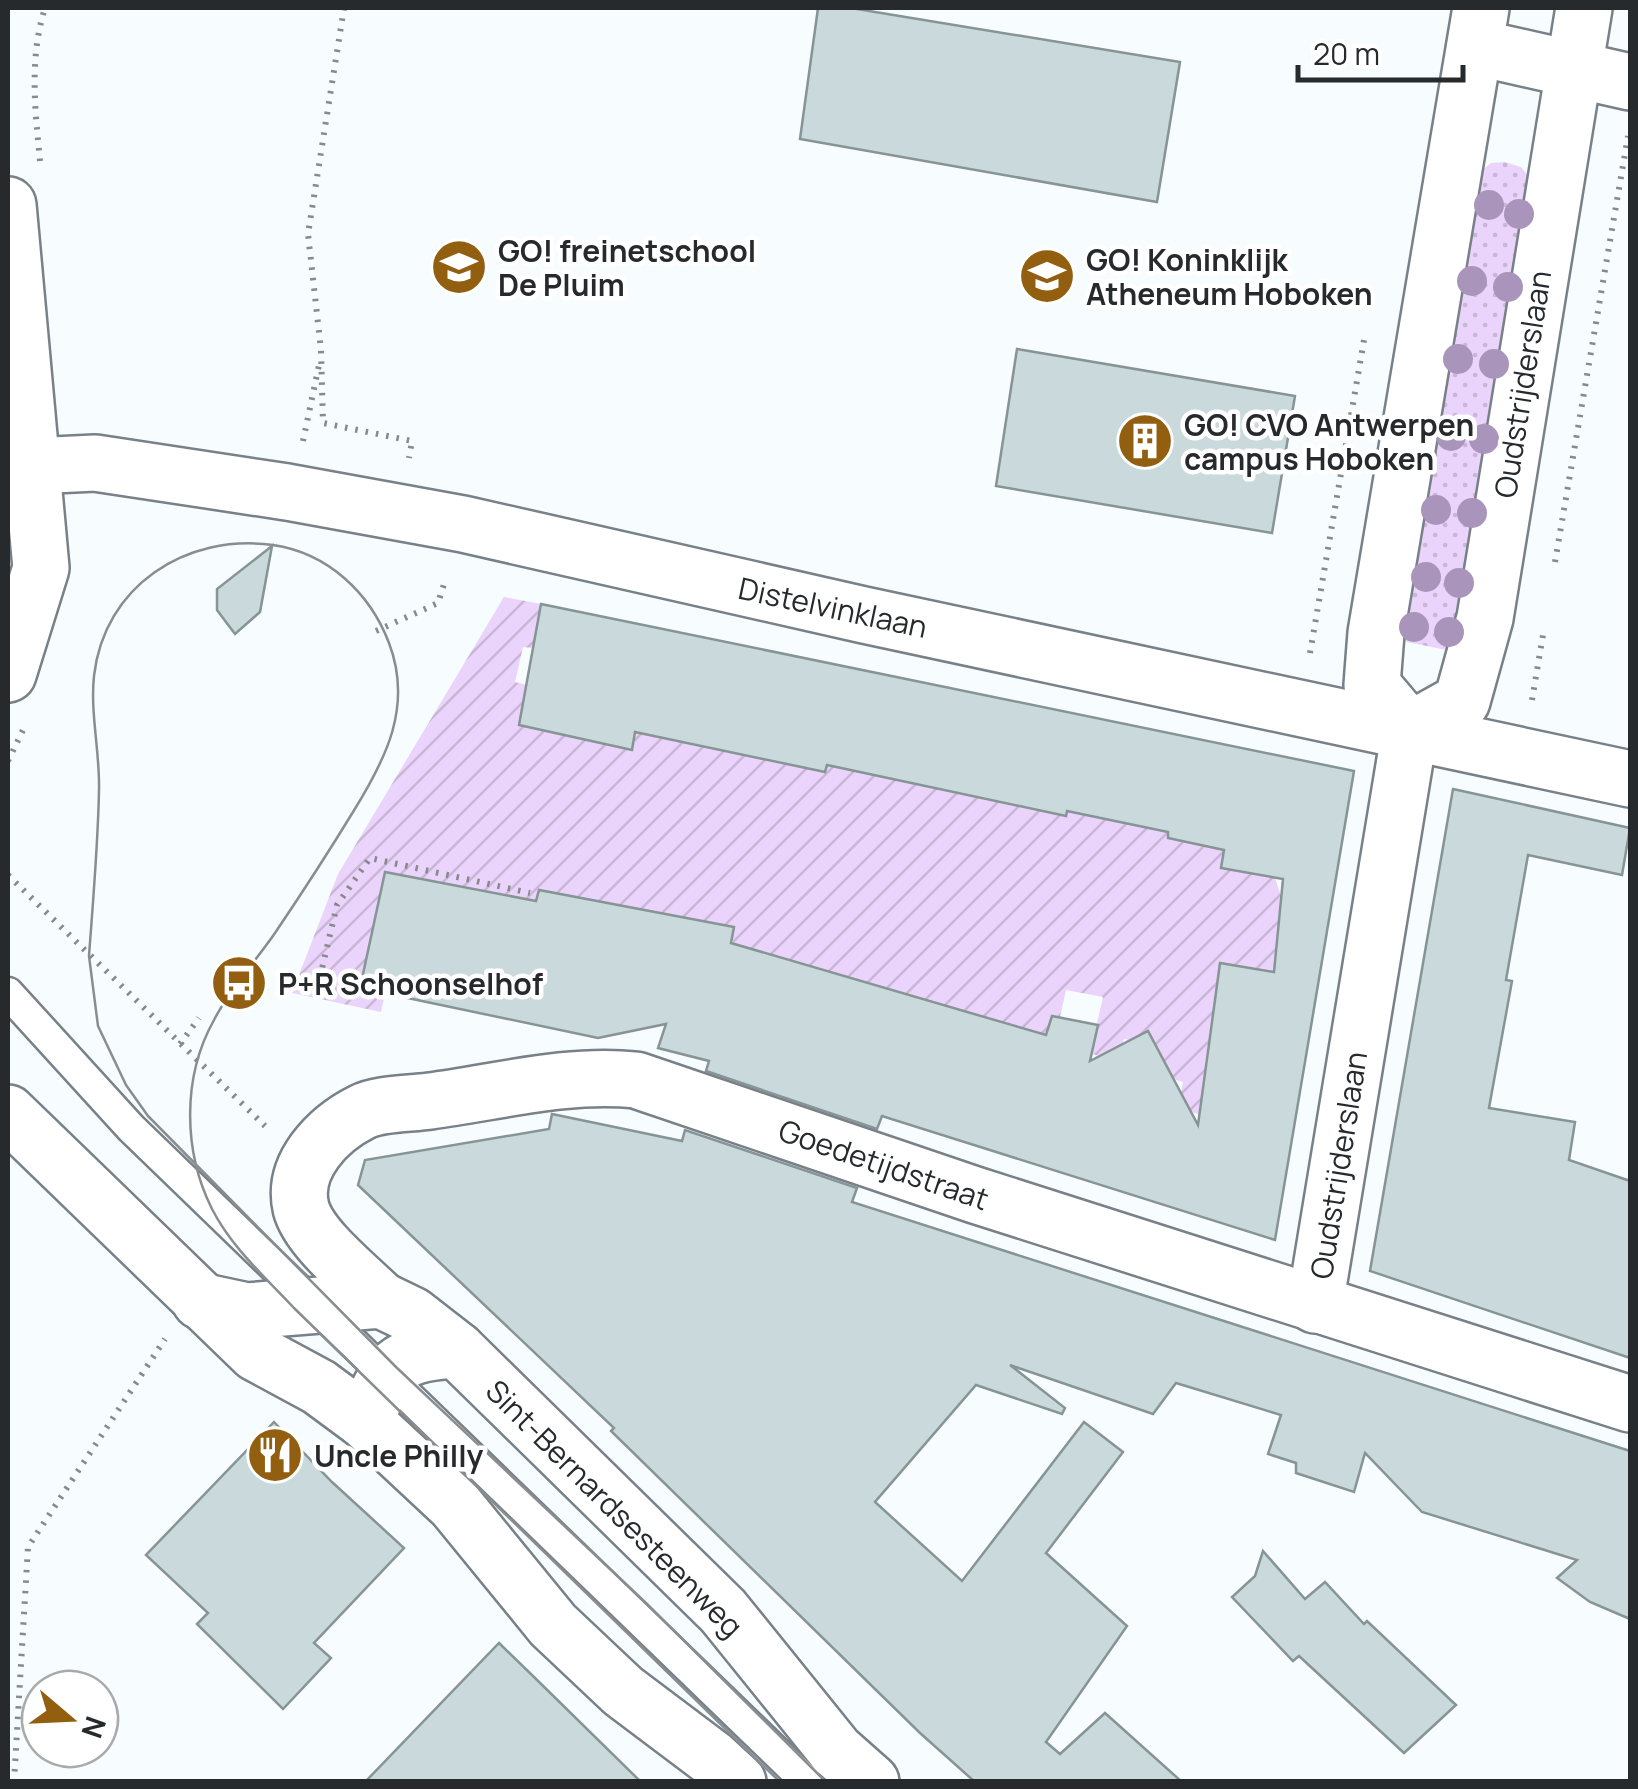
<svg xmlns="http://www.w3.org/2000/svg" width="1638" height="1789" viewBox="0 0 1638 1789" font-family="Manrope,sans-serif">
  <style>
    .grass { fill: url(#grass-dots) }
    .garden { fill: url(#garden-furrows) }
    .building { fill: #cad9db; stroke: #869496; stroke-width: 2.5 }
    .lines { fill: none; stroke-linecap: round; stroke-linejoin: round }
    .lane-casing { stroke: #788188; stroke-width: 35 }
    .street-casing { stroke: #788188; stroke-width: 60 }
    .secondary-casing { stroke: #788188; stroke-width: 60 }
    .path { stroke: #858a8d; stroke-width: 6; stroke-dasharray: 2.5 8; stroke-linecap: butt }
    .lane { stroke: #fff; stroke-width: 30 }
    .street { stroke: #fff; stroke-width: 55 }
    .secondary { stroke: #fff; stroke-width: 55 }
    .tram { stroke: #898d90; stroke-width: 2.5 }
    .tree { fill: #a994bb }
    .labels { text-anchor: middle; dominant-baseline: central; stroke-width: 9; stroke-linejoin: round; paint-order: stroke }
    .poi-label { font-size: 30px; font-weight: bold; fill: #262a2d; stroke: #fff; text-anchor: start }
    .street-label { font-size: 30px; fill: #262a2d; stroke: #fff }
  </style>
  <defs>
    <pattern id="grass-dots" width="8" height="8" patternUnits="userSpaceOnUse" patternTransform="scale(2.5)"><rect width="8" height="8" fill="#ebd4fb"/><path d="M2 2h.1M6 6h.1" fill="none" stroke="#c9b6d7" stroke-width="1.8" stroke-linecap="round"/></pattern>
    <pattern id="garden-furrows" width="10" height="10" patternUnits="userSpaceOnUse" patternTransform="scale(2.5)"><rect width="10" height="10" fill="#ebd4fb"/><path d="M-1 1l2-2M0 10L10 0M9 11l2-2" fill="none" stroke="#c9b6d7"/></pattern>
  </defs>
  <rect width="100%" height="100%" fill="#f7fcff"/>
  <path class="grass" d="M 1505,162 L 1521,167 L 1533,182 L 1456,652 L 1397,640 L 1479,173 L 1491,163 Z"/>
  <path class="garden" d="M 504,597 L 541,604 L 533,648 L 523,647 L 515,682 L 527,685 L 519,725 L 631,750 L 635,732 L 824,772 L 832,741 L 1022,807 L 1066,816 L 1067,811 L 1117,822 L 1169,825 L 1168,838 L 1224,850 L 1221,868 L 1275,878 L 1282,899 L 1274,972 L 1220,964 L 1205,1064 L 1254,1073 L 1207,1116 L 1178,1109 L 1183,1082 L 1149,1072 L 1130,1040 L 1124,1039 L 1118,1062 L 1092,1054 L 1086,1072 L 1103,997 L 1066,990 L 1060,1017 L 1052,1016 L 1045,1038 L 994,1053 L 1003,1022 L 988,1017 L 987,1020 L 746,948 L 733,943 L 733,927 L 539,890 L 535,906 L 529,900 L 385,872 L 360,988 L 385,994 L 381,1012 L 292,993 L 338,874 Z"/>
  <g class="building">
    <path d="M 818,8 L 851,8 L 1180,62 L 1157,202 L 800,139 Z"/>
    <path d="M 1017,349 L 1295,396 L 1272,533 L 996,486 Z"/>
    <path d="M 272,546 L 260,612 L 235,634 L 217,610 L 217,589 Z"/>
    <path d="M 541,604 L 1354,771 L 1275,1240 L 882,1116 L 877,1129 L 706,1071 L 709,1061 L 658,1048 L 666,1024 L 598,1038 L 360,988 L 385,872 L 536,901 L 539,890 L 734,927 L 731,943 L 1046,1035 L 1052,1016 L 1098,1025 L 1090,1061 L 1148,1031 L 1198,1125 L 1220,963 L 1274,972 L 1283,879 L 1221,868 L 1224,850 L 1168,838 L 1168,832 L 1067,811 L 1066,816 L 827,765 L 825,772 L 635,732 L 632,750 L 519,725 Z"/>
    <path d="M 1453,789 L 1630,828 L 1622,875 L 1528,855 L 1506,980 L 1512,981 L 1489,1108 L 1575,1122 L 1569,1160 L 1630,1181 L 1630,1358 L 1370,1271 Z"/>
    <path d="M 552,1114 L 682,1141 L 685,1130 L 857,1188 L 852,1202 L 1630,1451 L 1630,1619 L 1590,1602 L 1557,1578 L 1577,1560 L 1422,1512 L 1365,1453 L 1354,1492 L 1296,1473 L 1296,1463 L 1268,1454 L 1281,1415 L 1176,1383 L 1153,1414 L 1010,1365 L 1065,1408 L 1062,1414 L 976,1385 L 875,1502 L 962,1581 L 1084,1422 L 1123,1452 L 1046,1553 L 1127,1626 L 1046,1742 L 1060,1754 L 1105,1713 L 1182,1782 L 975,1782 L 920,1733 L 611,1431 L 614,1428 L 358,1185 L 365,1160 L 549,1129 Z"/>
    <path d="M 274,1422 L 332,1482 L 404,1548 L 314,1643 L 331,1658 L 283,1709 L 197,1624 L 208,1613 L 146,1555 Z"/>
    <path d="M 1263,1551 L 1305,1599 L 1325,1582 L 1364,1624 L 1367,1621 L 1456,1705 L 1404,1753 L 1299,1656 L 1293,1661 L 1232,1597 L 1255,1576 Z"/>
    <path d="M 499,1643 L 534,1677 L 641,1782 L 365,1782 Z"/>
  </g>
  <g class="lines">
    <g class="lane-casing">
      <path id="lane" d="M 8,993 L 131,1128 L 807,1782"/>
    </g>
    <g class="street-casing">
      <g id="street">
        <path d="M 1475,47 L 1630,82"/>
        <path d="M 32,466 L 95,463 L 287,492 L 463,524 L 864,615 L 1630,779"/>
        <path d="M 1410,730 L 1462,701 L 1485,618 L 1584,8"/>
        <path d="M 381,1300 C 358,1277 309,1239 301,1208 C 291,1166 328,1129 362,1112 C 379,1103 410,1104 430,1101 C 498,1092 566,1073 636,1080 L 975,1195 L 1630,1404"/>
        <path d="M 1315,1305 L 1410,730 L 1372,685 L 1376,633 L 1481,8"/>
      </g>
    </g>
    <g class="secondary-casing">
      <g id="secondary">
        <path d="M 8,205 L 41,568 L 8,674"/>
        <path d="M 8,1113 L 256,1353 L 319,1387 L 365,1421 L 455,1505 L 553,1625 L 623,1691 L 712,1758 L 738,1782"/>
        <path d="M 200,1301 L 247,1311 L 381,1300 L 412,1315 L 457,1350 L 723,1611 L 836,1751 L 871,1782"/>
        <path d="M 365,1421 C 388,1366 395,1353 457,1350"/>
      </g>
    </g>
    <g class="path">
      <path d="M 344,8 L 308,234 L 321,350 L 323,423 L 412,441 L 409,458"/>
      <path d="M 40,161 C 35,109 29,58 45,8"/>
      <path d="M 303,441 L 319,365"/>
      <path d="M 1555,562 L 1628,136"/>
      <path d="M 376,631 L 438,603 L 446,578"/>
      <path d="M 1310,653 L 1364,340"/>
      <path d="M 1532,700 L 1544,629"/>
      <path d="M 8,761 L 25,726"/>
      <path d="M 8,875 L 265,1126"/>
      <path d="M 315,998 L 337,905 L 370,858 L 530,893"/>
      <path d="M 180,1044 L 199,1018"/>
      <path d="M 14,1782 L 28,1547 L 165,1339"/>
    </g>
    <use href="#lane" class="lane"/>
    <use href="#street" class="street"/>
    <use href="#secondary" class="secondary"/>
    <path class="tram" d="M 780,1782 L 294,1308 C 265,1277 232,1248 212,1209 C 183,1151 182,1077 214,1020 C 230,989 255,962 275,933 C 302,893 328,853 353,812 C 386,759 413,706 389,643 C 370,593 328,553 273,545 C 186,533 104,586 94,676 C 90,713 100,752 99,790 C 98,845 93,901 89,956 L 98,1026 L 126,1085 L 148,1116 L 396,1367 L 646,1603 L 826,1782"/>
  </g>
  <g class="tree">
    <circle cx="1489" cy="205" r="15"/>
    <circle cx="1519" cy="214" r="15"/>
    <circle cx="1472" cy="281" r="15"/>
    <circle cx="1508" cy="287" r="15"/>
    <circle cx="1458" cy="359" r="15"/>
    <circle cx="1494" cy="364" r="15"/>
    <circle cx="1451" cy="436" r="15"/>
    <circle cx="1484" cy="439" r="15"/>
    <circle cx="1436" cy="510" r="15"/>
    <circle cx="1472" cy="513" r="15"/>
    <circle cx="1426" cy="577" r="15"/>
    <circle cx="1459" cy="583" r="15"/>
    <circle cx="1414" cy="627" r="15"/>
    <circle cx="1449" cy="632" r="15"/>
  </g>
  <defs>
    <g id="school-disc" transform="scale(2.875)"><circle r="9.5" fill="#915f0f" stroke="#fff"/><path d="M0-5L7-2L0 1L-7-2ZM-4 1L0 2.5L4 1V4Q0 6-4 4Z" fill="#fff"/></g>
    <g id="building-disc" transform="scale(2.875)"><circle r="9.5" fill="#915f0f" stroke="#fff"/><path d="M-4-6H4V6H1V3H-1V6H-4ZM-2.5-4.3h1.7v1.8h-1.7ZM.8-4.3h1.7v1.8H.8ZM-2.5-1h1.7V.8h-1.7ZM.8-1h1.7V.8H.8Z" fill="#fff"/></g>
    <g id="bus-disc" transform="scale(2.875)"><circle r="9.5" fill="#915f0f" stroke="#fff"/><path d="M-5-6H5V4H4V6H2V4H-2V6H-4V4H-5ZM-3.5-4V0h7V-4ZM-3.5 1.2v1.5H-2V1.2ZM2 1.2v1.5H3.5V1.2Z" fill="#fff"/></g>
    <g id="restaurant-disc" transform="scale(2.875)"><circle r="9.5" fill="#915f0f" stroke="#fff"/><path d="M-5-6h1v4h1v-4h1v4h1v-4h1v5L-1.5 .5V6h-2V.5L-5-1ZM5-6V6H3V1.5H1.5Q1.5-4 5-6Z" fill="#fff"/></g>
  </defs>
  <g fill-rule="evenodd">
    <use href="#school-disc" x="459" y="267"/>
    <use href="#school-disc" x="1047" y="276"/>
    <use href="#building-disc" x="1145" y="441"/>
    <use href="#bus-disc" x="239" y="983"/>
    <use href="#restaurant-disc" x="275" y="1455"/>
  </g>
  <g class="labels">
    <g class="poi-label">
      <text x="498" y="250">GO! freinetschool<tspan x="498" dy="34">De Pluim</tspan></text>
      <text x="1086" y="259">GO! Koninklijk<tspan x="1086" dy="34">Atheneum Hoboken</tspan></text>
      <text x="1184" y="424">GO! CVO Antwerpen<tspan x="1184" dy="34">campus Hoboken</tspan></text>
      <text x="278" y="983">P+R Schoonselhof</text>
      <text x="314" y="1455">Uncle Philly</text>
    </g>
    <g class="street-label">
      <text transform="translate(1522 384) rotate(-81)">Oudstrijderslaan</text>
      <text transform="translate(833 607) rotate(12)">Distelvinklaan</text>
      <text transform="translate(884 1164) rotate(19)">Goedetijdstraat</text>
      <text transform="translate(1338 1165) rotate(-81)">Oudstrijderslaan</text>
      <text transform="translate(615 1508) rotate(45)">Sint-Bernardsesteenweg</text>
    </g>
  </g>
  <rect width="1638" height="1789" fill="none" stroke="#262a2d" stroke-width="20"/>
  <g transform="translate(70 1719) rotate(109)"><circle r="48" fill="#ffffff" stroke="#a8aaab" stroke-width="2.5"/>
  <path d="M0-8L18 38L0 25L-18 38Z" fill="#915f0f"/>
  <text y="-15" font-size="28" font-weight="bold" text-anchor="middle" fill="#262a2d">N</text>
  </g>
  <path d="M1298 65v15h165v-15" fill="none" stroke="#262a2d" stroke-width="5"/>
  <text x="1313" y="65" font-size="30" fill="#262a2d" stroke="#ffffff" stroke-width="8" paint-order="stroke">20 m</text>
</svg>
